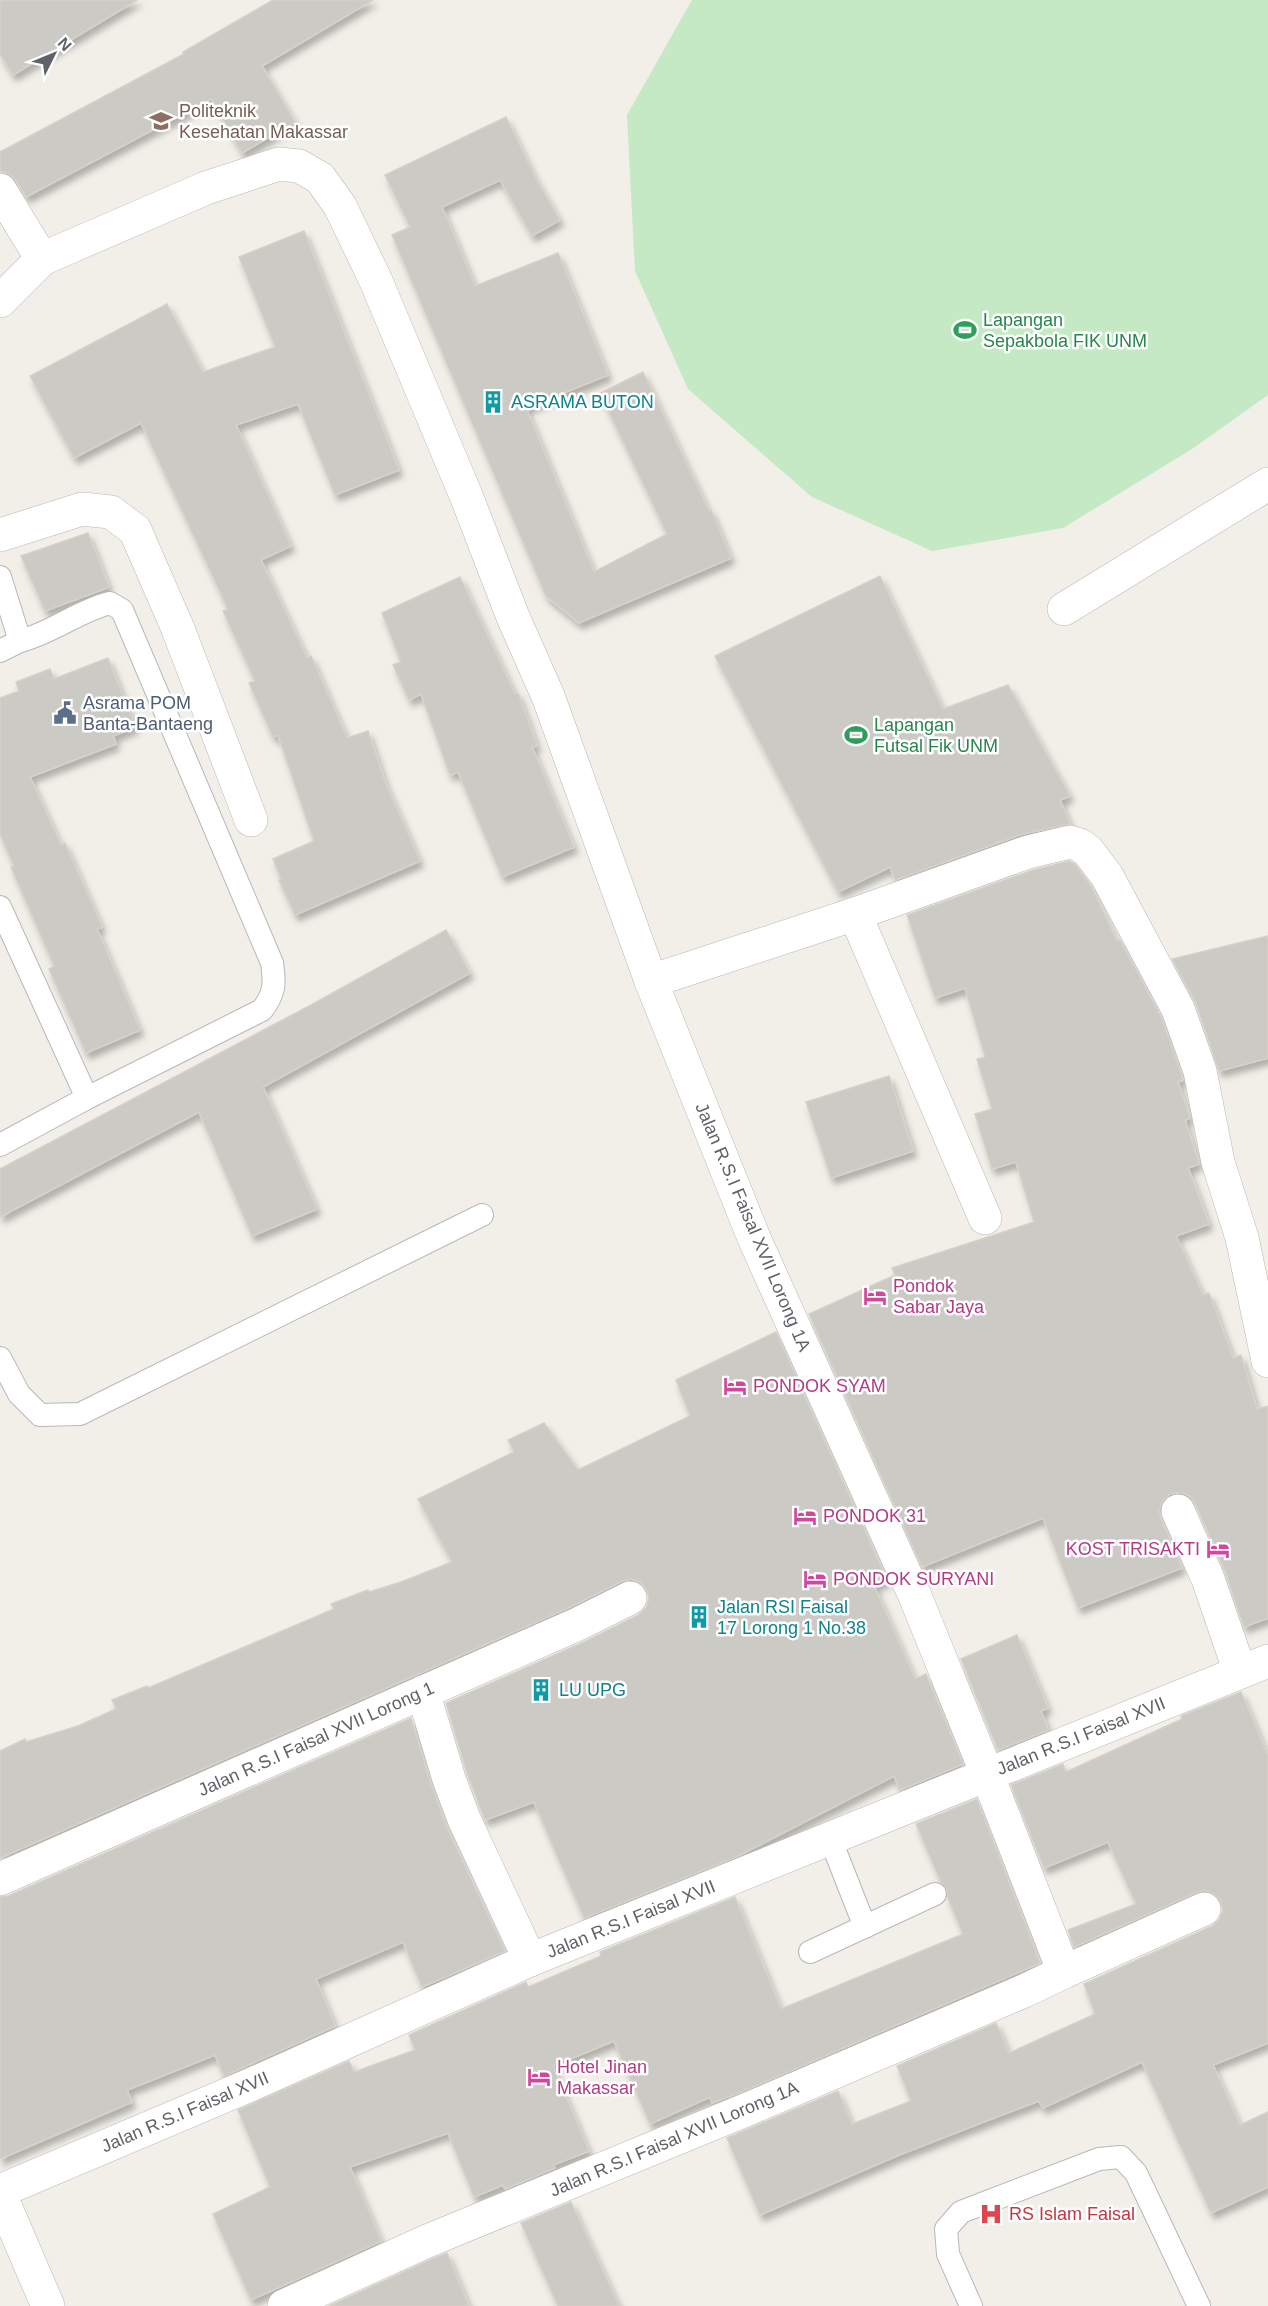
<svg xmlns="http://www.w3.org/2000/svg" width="1268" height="2306" viewBox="0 0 1268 2306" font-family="Arial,sans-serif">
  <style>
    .green { fill: #c5e8c5 }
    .building { fill: #cccac5; stroke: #d6d1c6; stroke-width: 1.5; filter: url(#shadow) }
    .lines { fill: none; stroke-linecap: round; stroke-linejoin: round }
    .lane-casing { stroke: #b5b8bc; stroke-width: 24 }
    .street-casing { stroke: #b5b8bc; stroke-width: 34 }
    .lane { stroke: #fff; stroke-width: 22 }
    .street { stroke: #fff; stroke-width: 33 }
    .labels { text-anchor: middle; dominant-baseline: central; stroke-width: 5; stroke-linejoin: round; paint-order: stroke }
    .education-label { font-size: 18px; fill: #785e54; stroke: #fff; text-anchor: start }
    .leisure-label { font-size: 18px; fill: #27864d; stroke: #fff; text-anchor: start }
    .culture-label { font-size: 18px; fill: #0d838f; stroke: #fff; text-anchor: start }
    .service-label { font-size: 18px; fill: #4e5e75; stroke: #fff; text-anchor: start }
    .street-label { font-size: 18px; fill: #5f6368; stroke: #fff }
    .hotel-label { font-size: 18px; fill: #b23c85; stroke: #fff; text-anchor: start }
    .health-label { font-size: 18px; fill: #be3a42; stroke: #fff; text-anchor: start }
  </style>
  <defs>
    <filter id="shadow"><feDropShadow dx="3.5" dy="6" stdDeviation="3" flood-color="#0004"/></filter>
  </defs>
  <rect width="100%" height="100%" fill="#f1efe8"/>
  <path class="green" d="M 692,0 L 1268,0 L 1268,395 L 1192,449 L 1063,528 L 932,551 L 812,497 L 688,389 L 635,271 L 627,115 Z"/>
  <g class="building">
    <path d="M 0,0 L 137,0 L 13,75 L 0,54 Z"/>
    <path d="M 273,0 L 373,0 L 262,66 L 295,122 L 242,153 L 211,99 L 26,197 L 16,180 L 8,173 L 0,171 L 0,152 L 184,54 L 183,52 Z"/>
    <path d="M 506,117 L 535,177 L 560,220 L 532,236 L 500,180 L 442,207 L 475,286 L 558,253 L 608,375 L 526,408 L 594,572 L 667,534 L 600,393 L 643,372 L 709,511 L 711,510 L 731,558 L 579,623 L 546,596 L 392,235 L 410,227 L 385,175 Z"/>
    <path d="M 304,231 L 399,470 L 335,495 L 298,404 L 236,425 L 291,546 L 261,560 L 307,658 L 311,656 L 347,738 L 368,731 L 385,782 L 420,861 L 295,915 L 279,880 L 281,879 L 273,859 L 314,841 L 278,735 L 273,737 L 249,683 L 255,681 L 223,611 L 228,609 L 141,423 L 74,458 L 30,376 L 167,304 L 203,372 L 275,347 L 239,257 Z"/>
    <path d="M 88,533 L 109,587 L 45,611 L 21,556 Z"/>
    <path d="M 880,576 L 943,709 L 1008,685 L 1070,796 L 1060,800 L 1070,824 L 1022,834 L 895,880 L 890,867 L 838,892 L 715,656 Z"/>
    <path d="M 460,577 L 515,694 L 518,693 L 537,746 L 532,747 L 574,847 L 502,877 L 458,772 L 450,775 L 421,694 L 409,700 L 393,665 L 401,662 L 382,613 Z"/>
    <path d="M 108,658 L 135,727 L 113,736 L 116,744 L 30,777 L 61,845 L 65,843 L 102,927 L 97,929 L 140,1030 L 86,1053 L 49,969 L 54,966 L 11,867 L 14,866 L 0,834 L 0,698 L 19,691 L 16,682 L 50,669 L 54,679 Z"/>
    <path d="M 1069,861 L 1075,864 L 1091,886 L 1117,941 L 1120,940 L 1161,1017 L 1182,1076 L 1183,1080 L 1178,1082 L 1190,1118 L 1185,1120 L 1199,1164 L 1188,1168 L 1209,1224 L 1176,1236 L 1203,1295 L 1209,1293 L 1233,1358 L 1241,1355 L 1257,1409 L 1268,1406 L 1268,1618 L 1244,1627 L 1225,1571 L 1195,1503 L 1190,1496 L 1181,1492 L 1170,1494 L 1163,1500 L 1159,1510 L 1161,1519 L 1182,1568 L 1078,1608 L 1043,1518 L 922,1567 L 809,1314 L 895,1275 L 892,1268 L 1034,1222 L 1016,1162 L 992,1169 L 975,1114 L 992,1109 L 977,1059 L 985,1057 L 965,988 L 935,998 L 907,915 L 1033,870 Z"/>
    <path d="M 446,930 L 470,973 L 263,1087 L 317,1209 L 252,1236 L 199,1112 L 0,1217 L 0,1169 L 311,1005 Z"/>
    <path d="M 1268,936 L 1268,1058 L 1219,1071 L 1196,1003 L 1172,959 Z"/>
    <path d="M 889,1076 L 913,1151 L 831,1178 L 806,1102 Z"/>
    <path d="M 776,1332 L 887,1580 L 874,1586 L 915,1679 L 926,1674 L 963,1764 L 902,1789 L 899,1788 L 894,1776 L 738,1856 L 584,1918 L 534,1802 L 485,1820 L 467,1773 L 446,1703 L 586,1641 L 638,1615 L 646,1608 L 649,1599 L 647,1590 L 640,1582 L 631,1579 L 622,1581 L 570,1607 L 0,1858 L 0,1751 L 25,1739 L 26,1742 L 78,1726 L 116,1709 L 112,1700 L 147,1686 L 148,1688 L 334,1609 L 331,1604 L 368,1590 L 369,1592 L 401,1582 L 452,1562 L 418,1499 L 514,1452 L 508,1440 L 544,1423 L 578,1470 L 690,1416 L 676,1380 Z"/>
    <path d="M 1017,1635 L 1048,1708 L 1041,1711 L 1048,1730 L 998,1750 L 961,1659 Z"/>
    <path d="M 1241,1692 L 1268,1756 L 1268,2043 L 1213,2065 L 1240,2125 L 1268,2112 L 1268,2187 L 1211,2213 L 1142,2062 L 1043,2108 L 1039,2101 L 986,2121 L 899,2155 L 760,2215 L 727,2138 L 838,2091 L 852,2124 L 911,2101 L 897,2066 L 996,2023 L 1009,2053 L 1095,2014 L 1084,1984 L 1212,1926 L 1219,1920 L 1223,1910 L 1221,1901 L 1214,1894 L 1205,1890 L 1197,1892 L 1074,1947 L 1068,1930 L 1136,1904 L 1108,1842 L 1044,1868 L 1011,1785 L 1063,1764 L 1066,1772 L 1182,1719 L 1181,1716 Z"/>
    <path d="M 411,1718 L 431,1784 L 446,1826 L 505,1951 L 422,1987 L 403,1942 L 316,1979 L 335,2026 L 224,2076 L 215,2055 L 127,2090 L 132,2102 L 0,2159 L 0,1897 L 8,1896 Z"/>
    <path d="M 977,1799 L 1040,1963 L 741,2092 L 712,2103 L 710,2097 L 650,2124 L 614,2041 L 553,2066 L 589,2151 L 553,2165 L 555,2168 L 505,2189 L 503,2185 L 474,2197 L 448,2133 L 350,2167 L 381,2241 L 251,2300 L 213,2214 L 270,2187 L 238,2110 L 349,2061 L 354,2072 L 415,2050 L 409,2035 L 526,1982 L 528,1987 L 601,1956 L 600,1952 L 735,1897 L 781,2009 L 963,1934 L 948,1898 L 947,1889 L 941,1882 L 916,1824 Z"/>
    <path d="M 571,2202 L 619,2306 L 558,2306 L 521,2223 Z"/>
    <path d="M 447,2253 L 469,2306 L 329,2306 L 432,2259 Z"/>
  </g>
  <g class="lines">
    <g class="lane-casing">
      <g id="lane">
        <path d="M 0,577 L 20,641 C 52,633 78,611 110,603 L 122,610 L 272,963 C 275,984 275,993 262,1010 L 87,1098 L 0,1145"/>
        <path d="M 0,651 L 20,641"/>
        <path d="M 0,907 L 87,1098"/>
        <path d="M 0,1358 L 19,1394 L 40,1415 L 80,1414 L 482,1215"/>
        <path d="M 830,1838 L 865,1927"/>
        <path d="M 810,1952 L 935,1894"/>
        <path d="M 971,2306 L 948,2254 L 946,2229 L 961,2212 L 1099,2159 L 1121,2157 L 1136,2173 L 1199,2306"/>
      </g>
    </g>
    <g class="street-casing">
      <g id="street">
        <path d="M 0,190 L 42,259 L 206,188 L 279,164 L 299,166 L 320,178 L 340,206 L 376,281 L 467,498 L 513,617 L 548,696 L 651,981 L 754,1238 L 915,1596 L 987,1774 L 1064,1972 L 1024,1991 L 748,2109 L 425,2242 L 284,2306"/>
        <path d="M 0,301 L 42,259"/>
        <path d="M 0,535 L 82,509 L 111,512 L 135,530 L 178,629 L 251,820"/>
        <path d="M 1064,609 L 1268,484"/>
        <path d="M 855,914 L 985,1218"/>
        <path d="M 651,981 L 855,914 L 1028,852 L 1070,842 L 1080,845 L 1088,851 L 1107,876 L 1178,1009 L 1200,1071 L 1218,1162 L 1242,1238 L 1268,1361"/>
        <path d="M 1178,1511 L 1208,1579 L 1240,1672"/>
        <path d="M 423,1692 L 449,1779 L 464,1819 L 530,1960"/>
        <path d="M 0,1879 L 578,1624 L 630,1598"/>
        <path d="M 1064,1972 L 1204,1909"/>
        <path d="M 0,2191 L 250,2085 L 530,1960 L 1268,1661"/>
        <path d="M 0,2194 L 48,2306"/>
      </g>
    </g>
    <use href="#lane" class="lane"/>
    <use href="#street" class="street"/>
  </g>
  <defs>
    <g id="university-bare" transform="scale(1.8)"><path d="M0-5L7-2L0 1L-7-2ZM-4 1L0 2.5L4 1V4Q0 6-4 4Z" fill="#8d6e63" stroke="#fff" stroke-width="2.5" paint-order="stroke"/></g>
    <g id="stadium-bare" transform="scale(1.8)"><path d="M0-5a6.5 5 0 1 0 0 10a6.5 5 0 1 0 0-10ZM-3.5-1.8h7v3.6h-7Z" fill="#2e9e5b" stroke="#fff" stroke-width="2.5" paint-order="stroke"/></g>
    <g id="building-bare" transform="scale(1.8)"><path d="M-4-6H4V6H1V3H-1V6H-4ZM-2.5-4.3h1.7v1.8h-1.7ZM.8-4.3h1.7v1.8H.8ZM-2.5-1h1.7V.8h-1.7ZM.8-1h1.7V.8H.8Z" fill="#0f9aa8" stroke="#fff" stroke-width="2.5" paint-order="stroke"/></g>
    <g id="civic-bare" transform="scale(1.8)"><path d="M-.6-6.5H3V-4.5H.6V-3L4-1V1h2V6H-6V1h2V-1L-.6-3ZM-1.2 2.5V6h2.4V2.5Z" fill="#5c6f8a" stroke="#fff" stroke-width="2.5" paint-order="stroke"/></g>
    <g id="hotel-bare" transform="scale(1.8)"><path d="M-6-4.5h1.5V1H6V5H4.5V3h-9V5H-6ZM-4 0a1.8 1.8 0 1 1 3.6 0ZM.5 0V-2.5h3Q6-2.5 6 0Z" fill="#d1479c" stroke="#fff" stroke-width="2.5" paint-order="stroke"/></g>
    <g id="hospital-bare" transform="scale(1.8)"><path d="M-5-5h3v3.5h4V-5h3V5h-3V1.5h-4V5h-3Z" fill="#e0444e" stroke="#fff" stroke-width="2.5" paint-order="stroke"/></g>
  </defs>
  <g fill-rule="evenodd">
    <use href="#university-bare" x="161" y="121"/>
    <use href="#stadium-bare" x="965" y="330"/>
    <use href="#building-bare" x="493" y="402"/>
    <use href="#civic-bare" x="65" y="713"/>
    <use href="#stadium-bare" x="856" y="735"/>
    <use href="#hotel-bare" x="875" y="1296"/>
    <use href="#hotel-bare" x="735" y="1386"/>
    <use href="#hotel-bare" x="805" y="1516"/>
    <use href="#hotel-bare" x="1218" y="1549"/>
    <use href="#hotel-bare" x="815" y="1579"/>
    <use href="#building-bare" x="699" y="1617"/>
    <use href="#building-bare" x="541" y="1690"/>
    <use href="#hotel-bare" x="539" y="2077"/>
    <use href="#hospital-bare" x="991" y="2214"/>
  </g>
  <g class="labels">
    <g class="education-label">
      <text x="179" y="111">Politeknik<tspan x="179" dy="21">Kesehatan Makassar</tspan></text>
    </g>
    <g class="leisure-label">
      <text x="983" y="320">Lapangan<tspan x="983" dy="21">Sepakbola FIK UNM</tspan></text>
      <text x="874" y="725">Lapangan<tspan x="874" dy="21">Futsal Fik UNM</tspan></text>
    </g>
    <g class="culture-label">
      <text x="511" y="402">ASRAMA BUTON</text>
      <text x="717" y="1607">Jalan RSI Faisal<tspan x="717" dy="21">17 Lorong 1 No.38</tspan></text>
      <text x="559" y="1690">LU UPG</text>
    </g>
    <g class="service-label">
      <text x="83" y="703">Asrama POM<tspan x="83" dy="21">Banta-Bantaeng</tspan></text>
    </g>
    <g class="street-label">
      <text transform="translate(753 1227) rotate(67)">Jalan R.S.I Faisal XVII Lorong 1A</text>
      <text transform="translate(1081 1736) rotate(-22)">Jalan R.S.I Faisal XVII</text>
      <text transform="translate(316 1739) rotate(-24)">Jalan R.S.I Faisal XVII Lorong 1</text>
      <text transform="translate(631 1919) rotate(-22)">Jalan R.S.I Faisal XVII</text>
      <text transform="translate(185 2112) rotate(-23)">Jalan R.S.I Faisal XVII</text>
      <text transform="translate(674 2139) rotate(-23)">Jalan R.S.I Faisal XVII Lorong 1A</text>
    </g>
    <g class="hotel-label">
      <text x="893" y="1286">Pondok<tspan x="893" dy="21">Sabar Jaya</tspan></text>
      <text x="753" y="1386">PONDOK SYAM</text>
      <text x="823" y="1516">PONDOK 31</text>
      <text x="1200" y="1549" text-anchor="end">KOST TRISAKTI</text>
      <text x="833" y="1579">PONDOK SURYANI</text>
      <text x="557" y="2067">Hotel Jinan<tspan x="557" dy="21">Makassar</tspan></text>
    </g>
    <g class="health-label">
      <text x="1009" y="2214">RS Islam Faisal</text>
    </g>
  </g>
  <g transform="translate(54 54) rotate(47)" stroke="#ffffff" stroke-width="4.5" paint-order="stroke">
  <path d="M0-4.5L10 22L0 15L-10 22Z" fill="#5f6368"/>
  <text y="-9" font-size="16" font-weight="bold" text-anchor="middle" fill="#5f6368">N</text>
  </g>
</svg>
